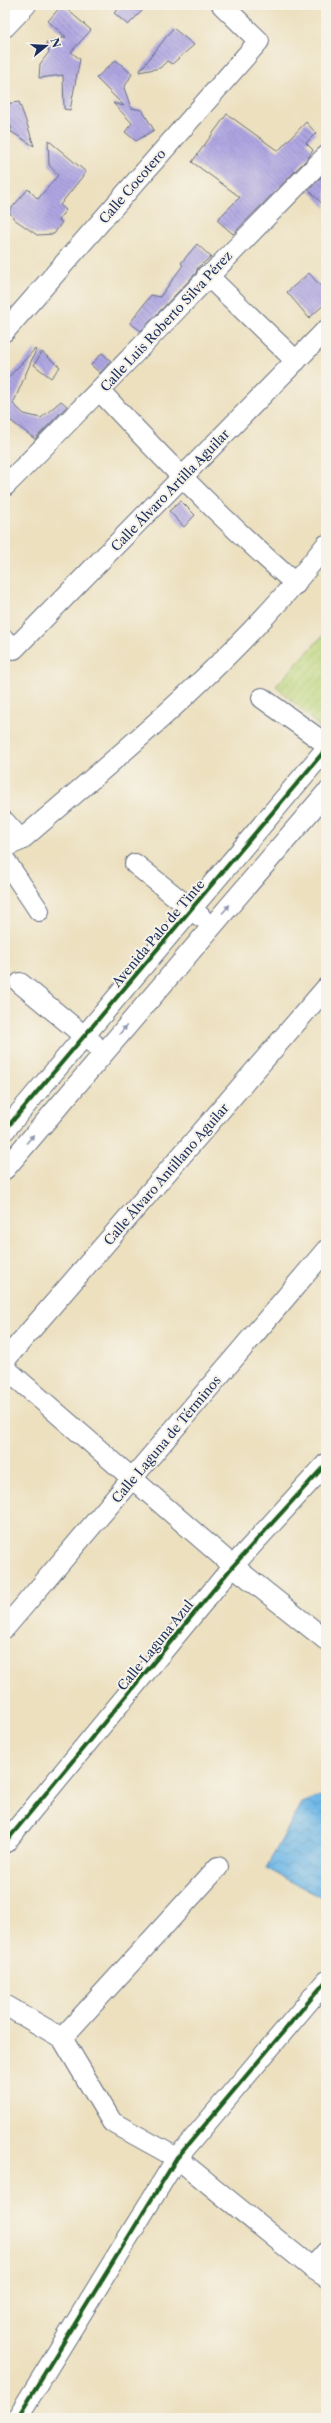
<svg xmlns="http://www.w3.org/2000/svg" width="331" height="2423" viewBox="0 0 331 2423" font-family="'Libre Caslon Text',serif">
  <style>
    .garden { fill: url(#garden-furrows); stroke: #6a816b }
    .water { fill: url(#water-waves); stroke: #4473a2 }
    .building { fill: url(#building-back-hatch) }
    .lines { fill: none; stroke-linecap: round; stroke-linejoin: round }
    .minor-casing { stroke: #646d80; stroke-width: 22 }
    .minor { stroke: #fff; stroke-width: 20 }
    .cycleway-casing { stroke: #f7f3e8; stroke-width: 6 }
    .cycleway { stroke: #1b5e20; stroke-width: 4 }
    .oneway { fill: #8d97ae }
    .labels { text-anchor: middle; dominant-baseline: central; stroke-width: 4; stroke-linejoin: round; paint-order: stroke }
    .street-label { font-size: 13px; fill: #1b2f5e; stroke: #f7f3e8 }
  </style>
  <defs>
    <pattern id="garden-furrows" width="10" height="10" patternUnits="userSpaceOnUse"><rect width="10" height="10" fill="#bad378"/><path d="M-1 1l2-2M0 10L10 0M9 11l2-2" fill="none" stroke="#9fb56a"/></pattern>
    <pattern id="water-waves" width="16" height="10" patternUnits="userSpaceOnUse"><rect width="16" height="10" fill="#6eb7e6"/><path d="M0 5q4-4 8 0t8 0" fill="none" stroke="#5a95be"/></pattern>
    <pattern id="building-back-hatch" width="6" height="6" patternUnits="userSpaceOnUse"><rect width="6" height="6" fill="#afa6e2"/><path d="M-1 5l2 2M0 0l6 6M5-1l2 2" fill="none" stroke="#8e88ba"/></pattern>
  </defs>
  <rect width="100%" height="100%" fill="#f7f3e8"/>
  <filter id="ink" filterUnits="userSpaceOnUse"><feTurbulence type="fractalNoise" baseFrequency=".025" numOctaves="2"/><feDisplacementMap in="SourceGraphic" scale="8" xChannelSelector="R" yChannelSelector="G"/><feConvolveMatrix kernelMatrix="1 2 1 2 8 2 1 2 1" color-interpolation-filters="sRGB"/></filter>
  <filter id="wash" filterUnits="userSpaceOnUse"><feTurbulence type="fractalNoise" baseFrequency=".012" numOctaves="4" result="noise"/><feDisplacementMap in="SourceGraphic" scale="16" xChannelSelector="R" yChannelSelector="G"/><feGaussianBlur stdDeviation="0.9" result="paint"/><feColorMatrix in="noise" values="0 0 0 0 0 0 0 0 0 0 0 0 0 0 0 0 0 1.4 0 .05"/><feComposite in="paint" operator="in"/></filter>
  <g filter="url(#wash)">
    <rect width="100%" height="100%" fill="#ece0bf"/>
    <path class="garden" d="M 326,632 L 326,733 L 276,686 Z"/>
    <path class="water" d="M 326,1794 L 326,1900 L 266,1868 L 302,1803 Z"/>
    <g id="blocks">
      <g class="building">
        <path d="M 62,5 L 91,30 L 71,52 L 80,59 L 70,110 L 64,109 L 63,75 L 39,78 L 40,64 L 49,52 L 46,42 L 66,37 L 48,21 Z"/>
        <path d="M 123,5 L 148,5 L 128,25 L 114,13 Z"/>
        <path d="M 173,28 L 194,45 L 172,64 L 167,61 L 160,68 L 139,72 Z"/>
        <path d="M 116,60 L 132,74 L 124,88 L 131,108 L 142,110 L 154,130 L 136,141 L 125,132 L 132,123 L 113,103 L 124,106 L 96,78 Z"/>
        <path d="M 19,102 L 27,124 L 34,146 L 10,131 L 12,128 L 6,120 L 8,114 L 5,104 Z"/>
        <path d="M 227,114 L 278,151 L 306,122 L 316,133 L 306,143 L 313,150 L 308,158 L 233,234 L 217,220 L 240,197 L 192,162 Z"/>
        <path d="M 48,140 L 86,172 L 60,205 L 66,210 L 58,220 L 62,222 L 54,234 L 37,235 L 14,219 L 9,211 L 28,189 L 38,199 L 58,175 L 49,165 Z"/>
        <path d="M 324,174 L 326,176 L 326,208 L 309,190 Z"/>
        <path d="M 197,244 L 211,257 L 198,267 L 196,273 L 141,331 L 130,323 L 151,295 L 160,297 L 183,265 L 181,263 Z"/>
        <path d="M 309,273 L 326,292 L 326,303 L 309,318 L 287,292 Z"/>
        <path d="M 35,349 L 36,350 L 13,404 L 24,414 L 41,418 L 61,401 L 67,406 L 35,439 L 7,418 L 5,423 L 5,381 Z"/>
        <path d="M 42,352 L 60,367 L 51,378 L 34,365 Z"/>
        <path d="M 102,353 L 111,361 L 100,373 L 91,365 Z"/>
        <path d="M 181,501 L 195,515 L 184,527 L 169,511 Z"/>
      </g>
    </g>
  </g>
  <g filter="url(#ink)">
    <use href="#blocks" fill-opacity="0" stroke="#646d80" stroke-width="1"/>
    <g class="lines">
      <g class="minor-casing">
        <g id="minor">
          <path d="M 5,27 L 26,5"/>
          <path d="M 207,275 L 296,361"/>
          <path d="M 5,331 L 259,41 L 222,5"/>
          <path d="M 100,391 C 163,459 226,524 296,584"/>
          <path d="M 5,486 C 113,378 218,265 326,156"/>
          <path d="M 5,640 L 14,649 L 326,330"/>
          <path d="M 262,698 L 326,744"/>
          <path d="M 5,822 L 21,840"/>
          <path d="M 5,847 L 21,840 C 128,748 239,657 326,545"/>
          <path d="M 5,860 L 39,911"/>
          <path d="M 135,864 L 201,917"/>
          <path d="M 20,983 L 94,1044"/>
          <path d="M 5,1130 L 326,749"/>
          <path d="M 5,1169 L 326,793"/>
          <path d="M 5,1360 L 326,988"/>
          <path d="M 5,1368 L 233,1566 L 326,1640"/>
          <path d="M 5,1628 L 326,1250"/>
          <path d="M 5,1843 L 233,1566 L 326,1464"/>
          <path d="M 5,2005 L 62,2038 L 112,2122 L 177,2158 L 312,2268 L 326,2277"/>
          <path d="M 62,2038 L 218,1867"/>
          <path d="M 312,2268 L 326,2252"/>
          <path d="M 17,2418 L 177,2158 L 326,1981"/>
        </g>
      </g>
      <use href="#minor" class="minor"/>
      <g class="cycleway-casing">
        <g id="cycleway">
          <path d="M 5,1130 L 326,749"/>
          <path d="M 5,1843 L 233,1566 L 326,1464"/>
          <path d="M 17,2418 L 177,2158 L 326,1981"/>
        </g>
      </g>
      <use href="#cycleway" class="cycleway"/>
    </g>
    <defs><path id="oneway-solid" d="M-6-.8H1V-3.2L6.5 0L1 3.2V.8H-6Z"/></defs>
    <g class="oneway">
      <use href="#oneway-solid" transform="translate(226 909) rotate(-49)"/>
      <use href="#oneway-solid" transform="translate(123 1030) rotate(-50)"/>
      <use href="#oneway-solid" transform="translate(30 1139) rotate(-50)"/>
    </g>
  </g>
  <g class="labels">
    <g class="street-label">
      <text transform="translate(132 186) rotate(-49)">Calle Cocotero</text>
      <text transform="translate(166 321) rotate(-47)">Calle Luis Roberto Silva Pérez</text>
      <text transform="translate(170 490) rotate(-46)">Calle Álvaro Artilla Aguilar</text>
      <text transform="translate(158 933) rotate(-50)">Avenida Palo de Tinte</text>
      <text transform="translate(166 1174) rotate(-49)">Calle Álvaro Antillano Aguilar</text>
      <text transform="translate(166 1439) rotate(-50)">Calle Laguna de Términos</text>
      <text transform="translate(155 1645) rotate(-51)">Calle Laguna Azul</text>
    </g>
  </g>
  <rect width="331" height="2423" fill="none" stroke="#f7f3e8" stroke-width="20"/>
  <g transform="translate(46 46) rotate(72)" stroke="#f7f3e8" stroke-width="3" paint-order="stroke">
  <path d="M0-3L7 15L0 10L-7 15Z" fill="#1b2f5e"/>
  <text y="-6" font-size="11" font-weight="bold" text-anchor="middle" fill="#1b2f5e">N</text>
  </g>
</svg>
